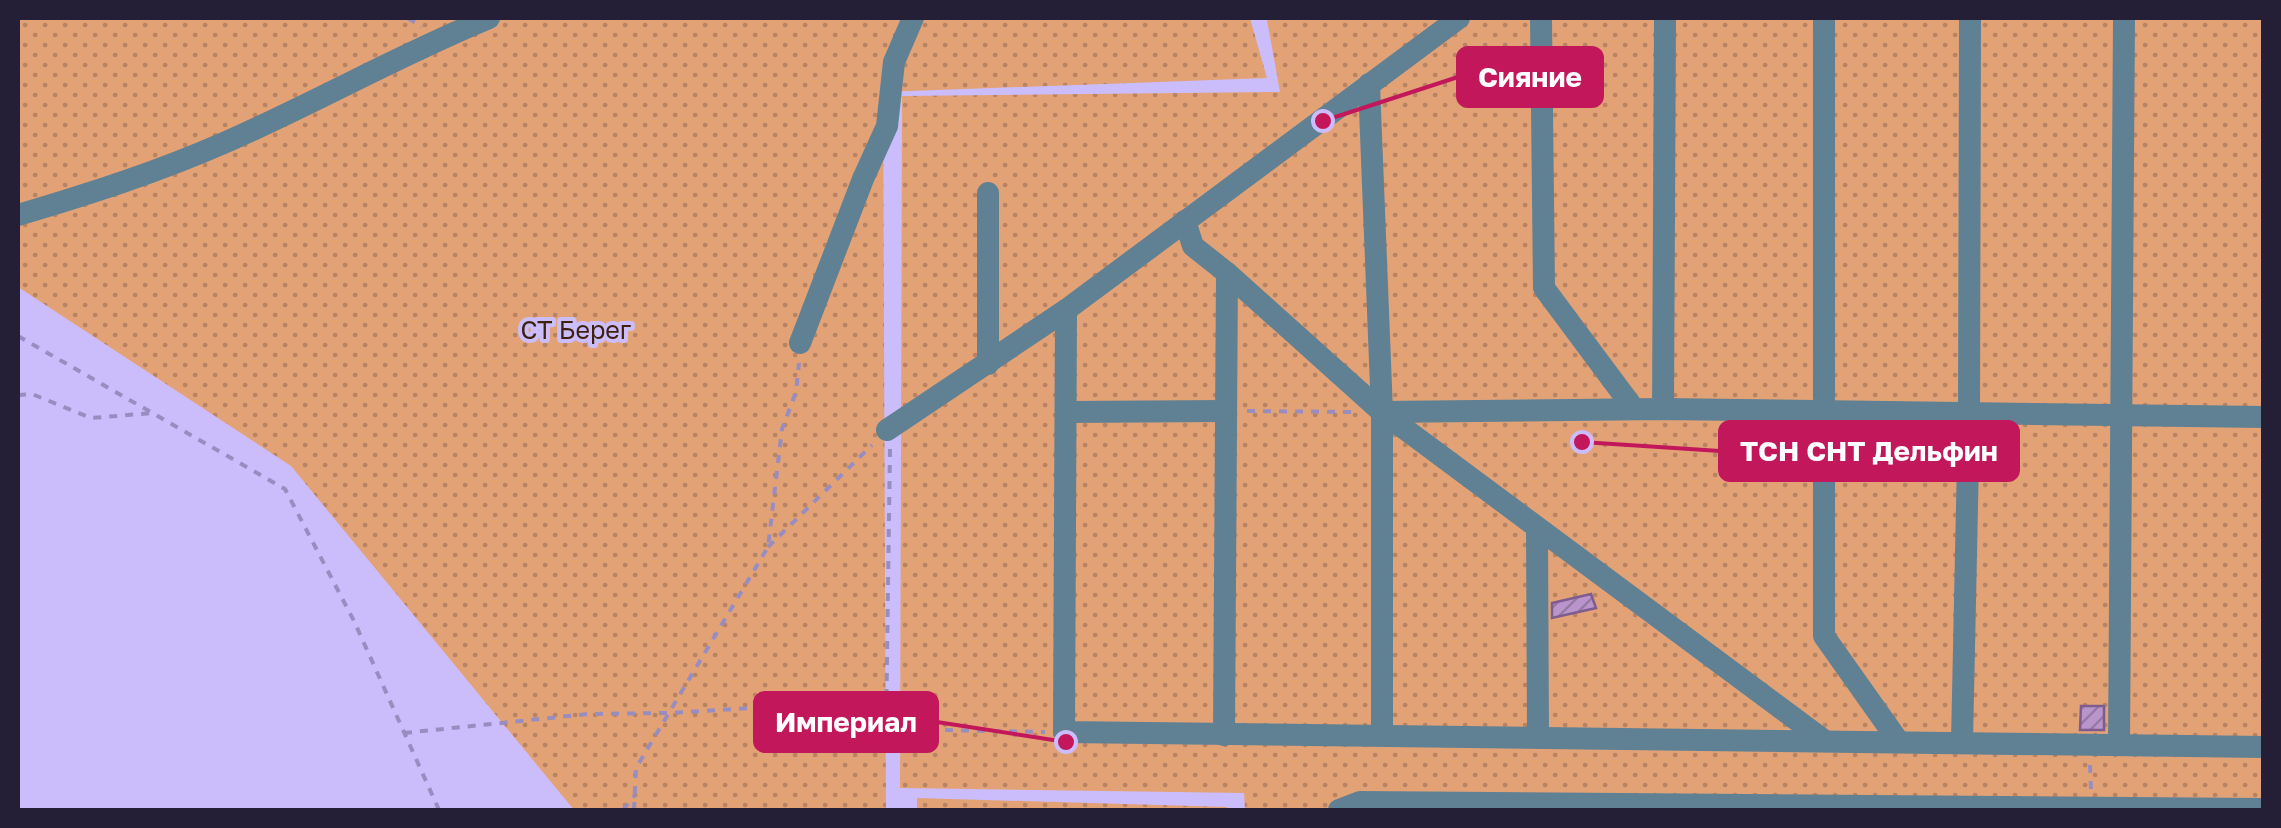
<svg xmlns="http://www.w3.org/2000/svg" width="2281" height="828" viewBox="0 0 2281 828" font-family="'Golos Text',sans-serif">
  <style>
    .garden { fill: url(#garden-dots) }
    .building { fill: url(#building-hatch); stroke: #7e5c8f; stroke-width: 2.5 }
    .lines { fill: none; stroke-linecap: round; stroke-linejoin: round }
    .path { stroke: #988dc0; stroke-width: 4; stroke-dasharray: 8 8; stroke-linecap: butt }
    .minor { stroke: #608194; stroke-width: 22 }
    .labels { text-anchor: middle; dominant-baseline: central; stroke-width: 8; stroke-linejoin: round; paint-order: stroke }
    .park-label { font-size: 25px; fill: #3d210c; stroke: #cbbdfc }
    .leader { fill: none; stroke: #c2185b; stroke-width: 4 }
    .callout-dot { fill: #c2185b; stroke: #cbbdfc; stroke-width: 4 }
    .callout { fill: #c2185b; stroke: #c2185b; stroke-width: 4 }
    .callout-label { font-size: 28px; text-anchor: middle; font-weight: bold; fill: #fff }
  </style>
  <defs>
    <pattern id="garden-dots" width="8" height="8" patternUnits="userSpaceOnUse" patternTransform="scale(2.5)"><rect width="8" height="8" fill="#e3a276"/><path d="M2 2h.1M6 6h.1" fill="none" stroke="#b88362" stroke-width="1.8" stroke-linecap="round"/></pattern>
    <pattern id="building-hatch" width="6" height="6" patternUnits="userSpaceOnUse" patternTransform="scale(2.5)"><rect width="6" height="6" fill="#ba95cc"/><path d="M-1 1l2-2M0 6l6-6M5 7l2-2" fill="none" stroke="#9779a6"/></pattern>
  </defs>
  <rect width="100%" height="100%" fill="#cbbdfc"/>
  <g class="garden">
    <path d="M 18,18 L 1250,18 L 1267,78 L 883,92 L 886,810 L 574,810 L 291,466 L 18,287 Z"/>
    <path d="M 1287,18 L 2263,18 L 2263,810 L 1245,810 L 1244,793 L 900,788 L 902,96 L 1280,92 L 1267,20 Z"/>
    <path d="M 917,798 L 1227,807 L 1227,810 L 917,810 Z"/>
  </g>
  <g class="building">
    <path d="M 1591,594 L 1596,608 L 1552,618 L 1552,603 Z"/>
    <path d="M 2081,706 L 2104,706 L 2104,730 L 2080,730 Z"/>
  </g>
  <g class="lines">
    <g class="path">
      <path d="M 408,18 L 422,27"/>
      <path d="M 18,336 L 285,489 L 354,621 L 439,810"/>
      <path d="M 18,395 L 32,394 L 91,418 L 153,413"/>
      <path d="M 1247,411 L 1353,412"/>
      <path d="M 768,547 L 872,445"/>
      <path d="M 886,729 L 890,448"/>
      <path d="M 404,733 L 588,714 L 669,713 L 751,708 L 830,716 L 886,729 L 1045,732"/>
      <path d="M 2090,765 L 2091,790"/>
      <path d="M 623,810 L 635,795"/>
      <path d="M 634,810 L 636,768 L 768,547 L 782,429 L 796,392 L 799,363"/>
    </g>
    <g class="minor">
      <path d="M 1541,18 L 1544,288 L 1634,409"/>
      <path d="M 1824,18 L 1824,636 L 1899,742"/>
      <path d="M 1369,84 L 1382,412 L 1382,735"/>
      <path d="M 988,193 L 988,364"/>
      <path d="M 18,215 C 89,194 158,172 226,142 C 315,103 399,55 489,18"/>
      <path d="M 1185,221 L 1193,246 L 1227,273 L 1382,412 L 1825,741"/>
      <path d="M 1066,310 L 1064,732 L 2264,747"/>
      <path d="M 800,343 L 863,179 L 887,126 L 894,62 L 913,18"/>
      <path d="M 1663,409 L 1665,18"/>
      <path d="M 1066,412 L 1226,411"/>
      <path d="M 1382,412 L 1663,409 L 2264,417"/>
      <path d="M 887,430 L 1066,310 L 1459,18"/>
      <path d="M 1537,529 L 1538,737"/>
      <path d="M 1224,735 L 1227,273"/>
      <path d="M 1962,742 L 1969,412 L 1970,18"/>
      <path d="M 2119,745 L 2124,18"/>
      <path d="M 1339,810 L 1360,802 L 2264,809"/>
    </g>
  </g>
  <g class="labels">
    <g class="park-label">
      <text x="576" y="329">СТ Берег</text>
    </g>
  </g>
  <path class="leader" d="M1323 121L1458 77M1582 442L1720 451M1066 742L937 722"/>
  <g class="callout-dot">
    <circle cx="1323" cy="121" r="10"/>
    <circle cx="1582" cy="442" r="10"/>
    <circle cx="1066" cy="742" r="10"/>
  </g>
  <g class="callout">
    <rect x="1458" y="48" width="144" height="58" rx="10"/>
    <rect x="1720" y="422" width="298" height="58" rx="10"/>
    <rect x="755" y="693" width="182" height="58" rx="10"/>
  </g>
  <g class="callout-label">
    <text x="1530" y="87">Сияние</text>
    <text x="1869" y="461">ТСН СНТ Дельфин</text>
    <text x="846" y="732">Империал</text>
  </g>
  <rect width="2281" height="828" fill="none" stroke="#241f36" stroke-width="40"/>
</svg>
